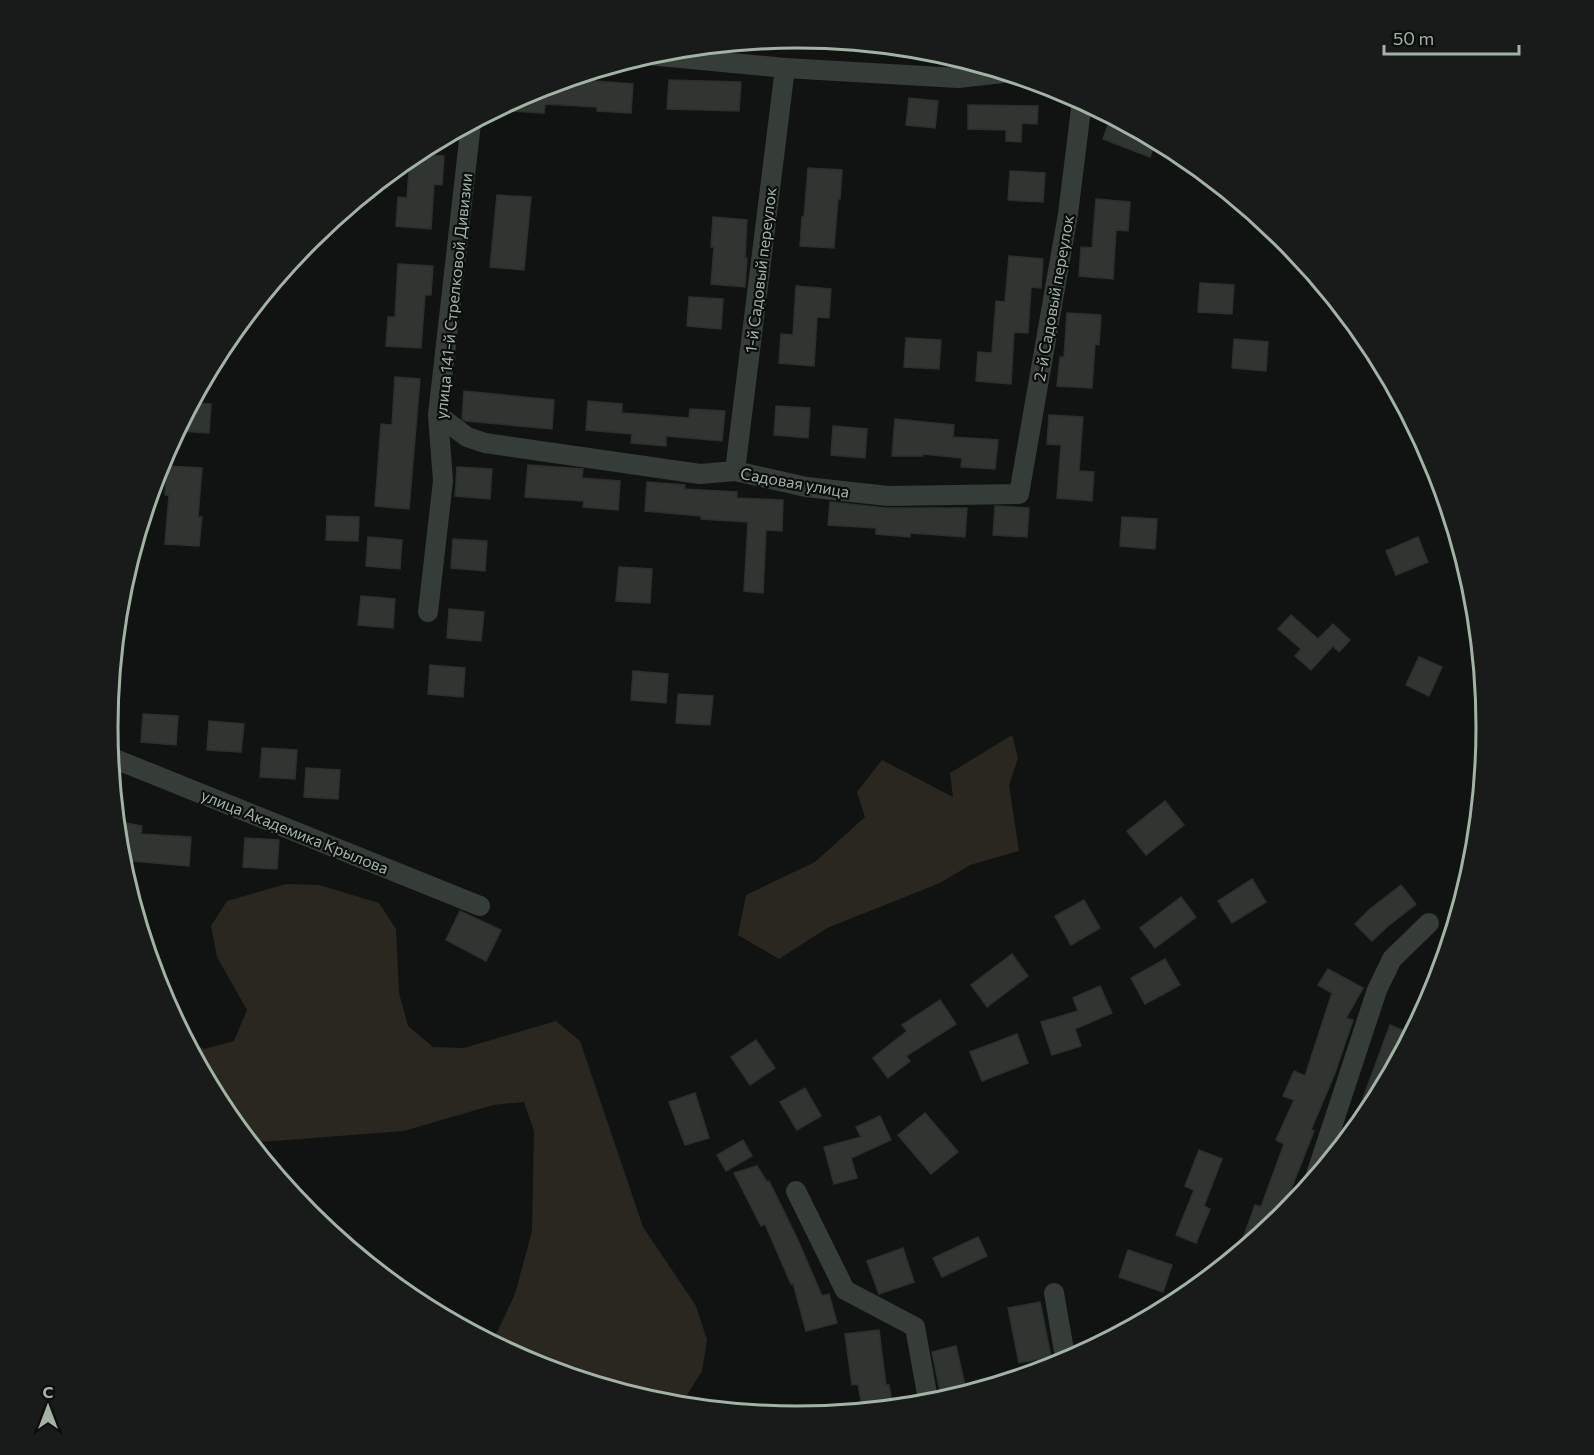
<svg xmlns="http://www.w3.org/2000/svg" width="1594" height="1455" viewBox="0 0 1594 1455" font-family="Commissioner,sans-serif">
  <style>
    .built { fill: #1d201e }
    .green { fill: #2a2721 }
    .building { fill: #313532; stroke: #2b2f2d; stroke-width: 1.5 }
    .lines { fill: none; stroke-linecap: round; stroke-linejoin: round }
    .minor { stroke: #363d39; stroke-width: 20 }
    .labels { text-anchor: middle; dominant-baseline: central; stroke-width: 4.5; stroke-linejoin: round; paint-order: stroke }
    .street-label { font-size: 16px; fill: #a2b3a6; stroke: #0c0e0d }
    .rim { fill: none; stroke: #a2b3a6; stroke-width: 3 }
  </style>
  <rect width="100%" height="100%" fill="#111312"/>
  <path class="built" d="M 797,38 L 932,51 L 954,58 L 772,40 Z"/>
  <g class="green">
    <path d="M 1012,735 L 1018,758 L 1009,785 L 1019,851 L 970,865 L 940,883 L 827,928 L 779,959 L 738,935 L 746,895 L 815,862 L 865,817 L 857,792 L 882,760 L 953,797 L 950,773 Z"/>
    <path d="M 286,884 L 319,885 L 379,903 L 396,929 L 399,993 L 408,1026 L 433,1047 L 464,1048 L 556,1021 L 580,1041 L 643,1227 L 696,1306 L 707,1340 L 702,1371 L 685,1398 L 662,1404 L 533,1365 L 492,1343 L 515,1294 L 532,1231 L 534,1131 L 524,1102 L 493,1105 L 404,1131 L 249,1143 L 223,1111 L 184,1038 L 204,1049 L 234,1041 L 247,1010 L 217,957 L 211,926 L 227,901 Z"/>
  </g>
  <g class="building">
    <path d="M 577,77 L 596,78 L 595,81 L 633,84 L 631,113 L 597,111 L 597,107 L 545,104 L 544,113 L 496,110 L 533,90 Z"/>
    <path d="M 669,80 L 741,82 L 739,111 L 667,109 Z"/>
    <path d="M 909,98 L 938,101 L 935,128 L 906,125 Z"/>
    <path d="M 968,105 L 1038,106 L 1037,124 L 1022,123 L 1021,142 L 1006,141 L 1006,130 L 968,129 Z"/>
    <path d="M 1110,119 L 1156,141 L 1150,157 L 1103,139 Z"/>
    <path d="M 414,154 L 444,156 L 442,185 L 434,184 L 431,229 L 396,226 L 398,197 L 407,198 L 410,157 Z"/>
    <path d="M 808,168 L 842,170 L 840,199 L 838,199 L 834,248 L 800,246 L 802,217 L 804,217 Z"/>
    <path d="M 1010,171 L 1045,173 L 1043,202 L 1008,200 Z"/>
    <path d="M 497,195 L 531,197 L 524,270 L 490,267 Z"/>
    <path d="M 1096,199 L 1130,202 L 1128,231 L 1116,230 L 1113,279 L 1079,276 L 1081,247 L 1092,248 Z"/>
    <path d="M 713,217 L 747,220 L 745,258 L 747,258 L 745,287 L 711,284 L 714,247 L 711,247 Z"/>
    <path d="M 1009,256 L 1043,259 L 1041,288 L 1031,287 L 1028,333 L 1014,332 L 1011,384 L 976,381 L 978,352 L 992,353 L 996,301 L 1005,302 Z"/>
    <path d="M 398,264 L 433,266 L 431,295 L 425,295 L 421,348 L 386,346 L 388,317 L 395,317 Z"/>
    <path d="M 1200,283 L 1234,285 L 1232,314 L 1198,312 Z"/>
    <path d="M 796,286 L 831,289 L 829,318 L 817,317 L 814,366 L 779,363 L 781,334 L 793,335 Z"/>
    <path d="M 689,297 L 723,299 L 721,329 L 687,326 Z"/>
    <path d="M 1067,313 L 1101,315 L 1099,345 L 1095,344 L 1092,388 L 1057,386 L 1060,357 L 1064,357 Z"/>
    <path d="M 906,338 L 941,340 L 939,369 L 904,367 Z"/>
    <path d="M 1234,339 L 1268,342 L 1266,371 L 1232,368 Z"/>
    <path d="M 395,377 L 420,379 L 409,509 L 375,506 L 381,424 L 392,425 Z"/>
    <path d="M 464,391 L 554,400 L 552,429 L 466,421 L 462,419 Z"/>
    <path d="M 588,401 L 622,404 L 622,413 L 689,418 L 690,409 L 725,411 L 722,441 L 666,436 L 666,446 L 631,443 L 632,434 L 586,430 Z"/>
    <path d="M 192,403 L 211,404 L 209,433 L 177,431 Z"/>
    <path d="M 776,406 L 810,408 L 808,438 L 774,435 Z"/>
    <path d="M 1049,415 L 1083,417 L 1079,471 L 1094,472 L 1092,501 L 1057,498 L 1061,445 L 1047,444 Z"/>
    <path d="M 895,419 L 954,425 L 953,437 L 998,440 L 995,469 L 961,467 L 962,458 L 923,454 L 923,456 L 892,456 Z"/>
    <path d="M 833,426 L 867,429 L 865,458 L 831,455 Z"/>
    <path d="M 528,465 L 583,469 L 582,478 L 620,481 L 618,510 L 583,507 L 584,501 L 525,497 Z"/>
    <path d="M 167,466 L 202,468 L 198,517 L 202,517 L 199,546 L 165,544 L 169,495 L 165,495 Z"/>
    <path d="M 457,467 L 492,469 L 490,499 L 455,496 Z"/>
    <path d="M 647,482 L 685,485 L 684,489 L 737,492 L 737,498 L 783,500 L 782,531 L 766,530 L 763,593 L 744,591 L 748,522 L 701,519 L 701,516 L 645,511 Z"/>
    <path d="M 830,502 L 887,508 L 967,508 L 965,537 L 910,533 L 910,537 L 876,534 L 876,528 L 828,525 Z"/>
    <path d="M 995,506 L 1029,508 L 1027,537 L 993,535 Z"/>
    <path d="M 327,516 L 359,517 L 358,541 L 326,540 Z"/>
    <path d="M 1122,517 L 1157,519 L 1155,549 L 1120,546 Z"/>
    <path d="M 368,537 L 402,540 L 400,569 L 366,566 Z"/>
    <path d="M 1418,537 L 1428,562 L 1396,575 L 1386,551 Z"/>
    <path d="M 453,539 L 487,541 L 485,571 L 451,568 Z"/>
    <path d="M 619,567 L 652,569 L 650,603 L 616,601 Z"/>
    <path d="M 361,596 L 395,599 L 393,628 L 358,625 Z"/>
    <path d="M 449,609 L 484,612 L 481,641 L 447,638 Z"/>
    <path d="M 1291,615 L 1318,639 L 1333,624 L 1350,640 L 1339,652 L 1333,646 L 1311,670 L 1295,656 L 1301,649 L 1278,629 Z"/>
    <path d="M 1419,657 L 1442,667 L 1429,696 L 1406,685 Z"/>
    <path d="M 430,665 L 465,668 L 463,697 L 428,694 Z"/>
    <path d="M 633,671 L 668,674 L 666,703 L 631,700 Z"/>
    <path d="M 678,694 L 713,696 L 710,725 L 676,723 Z"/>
    <path d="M 143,714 L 178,716 L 176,745 L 141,742 Z"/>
    <path d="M 209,721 L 244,724 L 241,752 L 207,750 Z"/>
    <path d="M 262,748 L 297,750 L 295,779 L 260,777 Z"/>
    <path d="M 306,768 L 340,770 L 338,799 L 304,797 Z"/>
    <path d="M 1165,801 L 1184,825 L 1146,855 L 1127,831 Z"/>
    <path d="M 116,821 L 142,826 L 141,834 L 191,837 L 189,866 L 120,860 Z"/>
    <path d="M 245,838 L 279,840 L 277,869 L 243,867 Z"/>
    <path d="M 1252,879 L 1266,902 L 1232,923 L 1218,901 Z"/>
    <path d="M 1401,885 L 1416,904 L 1388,926 L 1372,941 L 1355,924 L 1370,909 Z"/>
    <path d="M 1181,897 L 1196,917 L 1155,948 L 1140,928 Z"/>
    <path d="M 1084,900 L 1100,928 L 1071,945 L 1055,916 Z"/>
    <path d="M 460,911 L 501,930 L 486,961 L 446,940 Z"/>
    <path d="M 1012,954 L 1028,976 L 987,1007 L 971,985 Z"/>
    <path d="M 1165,959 L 1180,985 L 1145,1004 L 1131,978 Z"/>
    <path d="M 1328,969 L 1363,988 L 1346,1018 L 1353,1020 L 1335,1073 L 1311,1130 L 1314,1131 L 1279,1220 L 1237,1255 L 1255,1205 L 1261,1207 L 1284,1144 L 1276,1140 L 1294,1100 L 1283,1096 L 1294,1071 L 1305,1076 L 1332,993 L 1318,985 Z"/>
    <path d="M 1100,986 L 1112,1013 L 1075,1029 L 1081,1046 L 1052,1055 L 1041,1022 L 1078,1011 L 1073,998 Z"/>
    <path d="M 940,1000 L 956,1024 L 906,1056 L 910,1061 L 888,1078 L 873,1058 L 907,1031 L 902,1025 Z"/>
    <path d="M 1390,1025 L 1412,1034 L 1371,1111 L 1356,1129 L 1352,1128 Z"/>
    <path d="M 1017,1034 L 1028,1063 L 982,1081 L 970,1052 Z"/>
    <path d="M 756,1040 L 775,1068 L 750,1085 L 731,1057 Z"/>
    <path d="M 805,1088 L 821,1116 L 797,1130 L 780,1102 Z"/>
    <path d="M 695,1093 L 709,1138 L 685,1145 L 669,1102 Z"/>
    <path d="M 925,1113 L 958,1152 L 931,1174 L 898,1135 Z"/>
    <path d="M 880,1116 L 891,1140 L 851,1158 L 857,1178 L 834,1184 L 824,1147 L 861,1137 L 856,1127 Z"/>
    <path d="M 743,1140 L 752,1156 L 726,1171 L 717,1155 Z"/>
    <path d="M 1199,1150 L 1222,1159 L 1204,1206 L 1210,1209 L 1196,1243 L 1176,1235 L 1194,1190 L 1185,1186 Z"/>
    <path d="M 757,1166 L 767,1182 L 769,1181 L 797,1238 L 822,1296 L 829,1294 L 837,1323 L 806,1331 L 793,1283 L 791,1284 L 765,1224 L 761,1226 L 734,1173 Z"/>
    <path d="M 978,1237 L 987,1256 L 942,1277 L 933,1258 Z"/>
    <path d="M 903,1248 L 914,1282 L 879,1294 L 867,1261 Z"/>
    <path d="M 1128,1250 L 1172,1265 L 1163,1292 L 1119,1277 Z"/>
    <path d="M 1040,1302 L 1051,1357 L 1019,1363 L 1008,1308 Z"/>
    <path d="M 879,1330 L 886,1385 L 889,1385 L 893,1408 L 863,1411 L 858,1384 L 852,1385 L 845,1334 Z"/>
    <path d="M 956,1346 L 967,1394 L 942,1401 L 932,1352 Z"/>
  </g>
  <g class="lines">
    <g class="minor">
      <path d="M 649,55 L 785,68 L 958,78 L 1003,73"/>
      <path d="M 438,415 L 467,437 L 485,443 L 700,474 L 735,471 L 806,487 L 888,496 L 1019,494 L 1068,214 L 1082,101"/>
      <path d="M 735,471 L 785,68"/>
      <path d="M 428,612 L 443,481 L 438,415 L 471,123"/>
      <path d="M 110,757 L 480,906"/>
      <path d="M 1315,1178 L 1377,990 L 1392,959 L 1429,923"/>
      <path d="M 796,1191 L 845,1290 L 915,1327 L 929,1405"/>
      <path d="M 1054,1293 L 1066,1362"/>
    </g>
  </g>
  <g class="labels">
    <g class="street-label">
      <text transform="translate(760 270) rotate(-83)">1-й Садовый переулок</text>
      <text transform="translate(453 296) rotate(-84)">улица 141-й Стрелковой Дивизии</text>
      <text transform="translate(1053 298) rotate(-80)">2-й Садовый переулок</text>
      <text transform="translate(795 482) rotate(10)">Садовая улица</text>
      <text transform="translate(295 831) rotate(22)">улица Академика Крылова</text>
    </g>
  </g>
  <path d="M0 0H1594V1455H0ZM118 727a679 679 0 1 1 1358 0a679 679 0 1 1-1358 0Z" fill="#181b19" fill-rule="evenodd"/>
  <path class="rim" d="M118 727a679 679 0 1 1 1358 0a679 679 0 1 1-1358 0Z"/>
  <g transform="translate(48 1407)" stroke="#0c0e0d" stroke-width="4.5" paint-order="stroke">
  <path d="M0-4.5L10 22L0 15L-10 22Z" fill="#a2b3a6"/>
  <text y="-9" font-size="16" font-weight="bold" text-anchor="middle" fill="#a2b3a6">С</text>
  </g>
  <path d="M1384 45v9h135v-9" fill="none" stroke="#a2b3a6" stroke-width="3"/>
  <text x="1393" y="45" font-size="18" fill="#a2b3a6" stroke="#0c0e0d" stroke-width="4.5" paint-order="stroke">50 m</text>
</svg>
